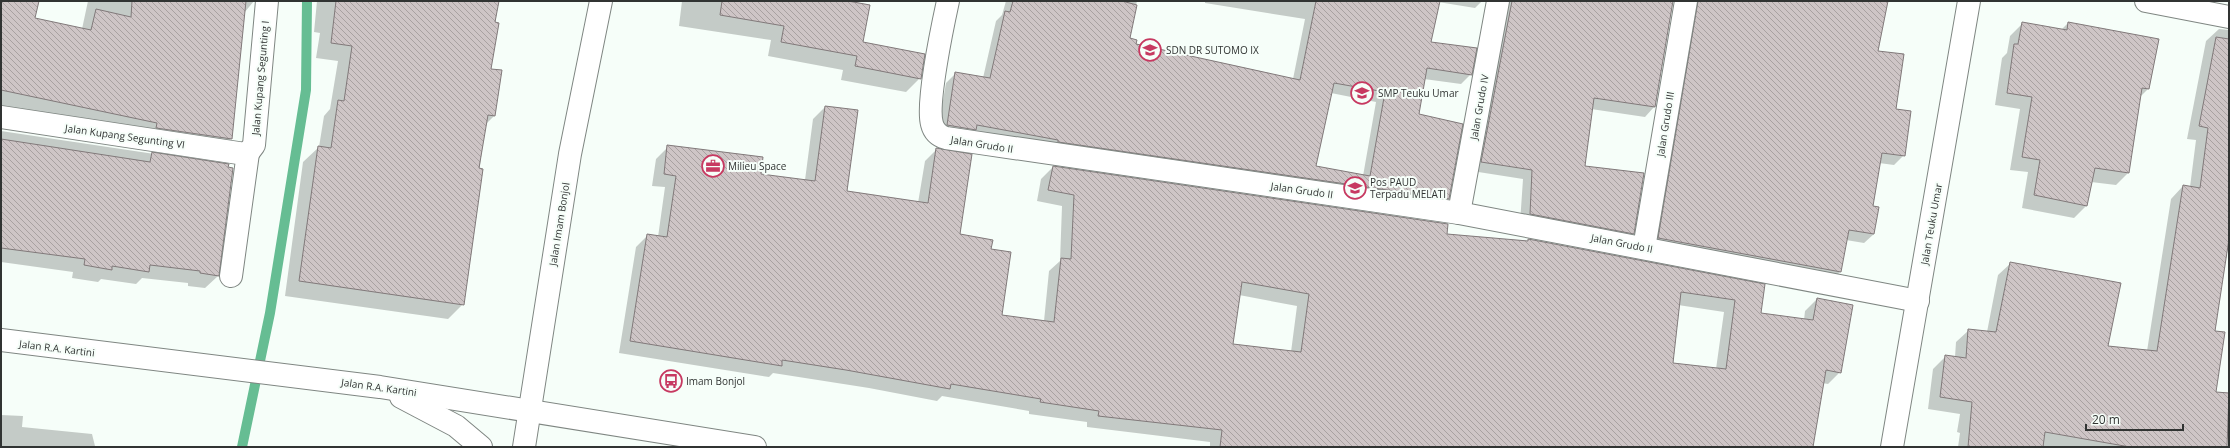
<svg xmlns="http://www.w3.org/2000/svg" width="2230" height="448" viewBox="0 0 2230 448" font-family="'Open Sans',sans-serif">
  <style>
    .shadow { fill: #0003; fill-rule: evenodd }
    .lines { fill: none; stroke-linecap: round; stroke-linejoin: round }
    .stream { stroke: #66bd93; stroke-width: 10 }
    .building { fill: url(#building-back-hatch); stroke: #81797a; fill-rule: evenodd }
    .minor-casing { stroke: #7f8682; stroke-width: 24 }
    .tertiary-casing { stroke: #7f8682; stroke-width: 24 }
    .minor { stroke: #fff; stroke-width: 22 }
    .tertiary { stroke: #fff; stroke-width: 22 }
    .labels { text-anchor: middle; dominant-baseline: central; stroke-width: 4; stroke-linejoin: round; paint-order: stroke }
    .poi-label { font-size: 10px; fill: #313433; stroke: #f6fef9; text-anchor: start }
    .street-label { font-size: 10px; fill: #313433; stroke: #f6fef9 }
  </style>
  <defs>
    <pattern id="building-back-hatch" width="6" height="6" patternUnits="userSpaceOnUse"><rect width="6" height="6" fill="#cec5c6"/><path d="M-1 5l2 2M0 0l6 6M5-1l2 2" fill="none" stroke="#a8a1a1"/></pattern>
  </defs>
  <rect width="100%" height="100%" fill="#f6fef9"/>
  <g class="shadow">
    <path d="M 1,1 L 38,1 L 34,19 L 82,29 L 88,1 L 254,1 L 244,13 L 231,139 L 218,151 L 1,118 Z"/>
    <path d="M 317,1 L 498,1 L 490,70 L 500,71 L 494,116 L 485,125 L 463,304 L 448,319 L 285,296 L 303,162 L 319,147 L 324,116 L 330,109 L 338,61 L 316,58 L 320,33 L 314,32 Z"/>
    <path d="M 682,1 L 843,1 L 862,43 L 920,78 L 906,92 L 841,80 L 843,70 L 768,56 L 771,40 L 679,26 Z"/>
    <path d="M 1006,1 L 1137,1 L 1128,39 L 1135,45 L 1293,79 L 1305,19 L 1205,3 L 1205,1 L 1482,1 L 1475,8 L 1438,2 L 1430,43 L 1471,74 L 1461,84 L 1424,79 L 1418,115 L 1448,198 L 1438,208 L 937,135 L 946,83 L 956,73 L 983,78 L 996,21 L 1002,15 ZM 1331,93 L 1376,102 L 1363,176 L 1315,167 Z"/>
    <path d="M 1494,1 L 1672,1 L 1654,107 L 1645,117 L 1591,109 L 1584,167 L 1633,233 L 1623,243 L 1520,223 L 1523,179 L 1472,171 Z"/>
    <path d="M 1682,1 L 1887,1 L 1877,52 L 1895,110 L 1904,155 L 1894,165 L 1879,163 L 1872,207 L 1874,234 L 1864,243 L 1846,240 L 1840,272 L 1830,282 L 1649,248 Z"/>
    <path d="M 2068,23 L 2148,89 L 2140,97 L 2128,173 L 2116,185 L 2091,182 L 2087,205 L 2074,218 L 2022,208 L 2028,172 L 2010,170 L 2020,109 L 1995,105 L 2002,58 L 2007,53 L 2010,36 L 2022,24 L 2061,30 Z"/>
    <path d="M 2219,29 L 2229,30 L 2229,247 L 2226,254 L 2214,332 L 2215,393 L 2229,394 L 2226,447 L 1958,447 L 1960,433 L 1957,432 L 1960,414 L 1928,409 L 1933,369 L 1946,356 L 1955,357 L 1956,342 L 1969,330 L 1987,332 L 1998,275 L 2011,263 L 2106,347 L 2147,351 L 2171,199 L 2183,186 L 2190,187 L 2196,140 L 2187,139 L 2206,41 Z"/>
    <path d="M 825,107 L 846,191 L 918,203 L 925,161 L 937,149 L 959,235 L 990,250 L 1001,315 L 1044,321 L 1049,271 L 1060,261 L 1062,206 L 1037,201 L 1041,179 L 1053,167 L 1445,234 L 1527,242 L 1529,240 L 1764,285 L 1760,314 L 1804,320 L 1805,311 L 1817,299 L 1840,372 L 1828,384 L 1822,383 L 1812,447 L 1210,447 L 1210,442 L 1087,427 L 1087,422 L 1029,414 L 1029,411 L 942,396 L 937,401 L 869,388 L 773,373 L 769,377 L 619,353 L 636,247 L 648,235 L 658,237 L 665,187 L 652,186 L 656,159 L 668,147 L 760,175 L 805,180 L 813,119 ZM 1239,295 L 1297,306 L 1291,352 L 1232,345 ZM 1678,305 L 1724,312 L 1716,369 L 1672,364 Z"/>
    <path d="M 1,131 L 228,165 L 218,276 L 205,288 L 188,286 L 188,283 L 142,278 L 136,284 L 101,279 L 98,282 L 72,278 L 73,272 L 1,262 Z"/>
    <path d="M 1,415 L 23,416 L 22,427 L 92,434 L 95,446 L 104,447 L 1,447 Z"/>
  </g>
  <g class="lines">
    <path class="stream" d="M 242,447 L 270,313 L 306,90 L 307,1"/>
  </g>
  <g class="building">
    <path d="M 1,1 L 39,1 L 35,18 L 91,30 L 96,9 L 131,17 L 132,1 L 246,1 L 232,139 L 156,128 L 157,123 L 1,90 Z"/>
    <path d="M 336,1 L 499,1 L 495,22 L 499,23 L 491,69 L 502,70 L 495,116 L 488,115 L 479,168 L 483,169 L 464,305 L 299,281 L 318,146 L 331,148 L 338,100 L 344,101 L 352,46 L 331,43 Z"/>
    <path d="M 722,1 L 848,1 L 870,5 L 863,42 L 925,54 L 921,79 L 855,66 L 857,56 L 781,42 L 784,26 L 720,15 Z"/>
    <path d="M 1013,1 L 1122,1 L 1137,5 L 1130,38 L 1137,40 L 1136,44 L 1300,80 L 1316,1 L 1440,1 L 1431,42 L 1477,48 L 1472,75 L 1427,68 L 1419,114 L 1463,124 L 1449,199 L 1058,142 L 1058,140 L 977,125 L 976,130 L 947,125 L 955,72 L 990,78 L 1005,11 L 1010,12 ZM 1334,83 L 1385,92 L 1370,176 L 1316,166 Z"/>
    <path d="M 1512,1 L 1673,1 L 1655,107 L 1594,98 L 1585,166 L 1644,173 L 1634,234 L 1530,214 L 1532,170 L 1481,162 Z"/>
    <path d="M 1698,1 L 1888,1 L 1878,51 L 1904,54 L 1896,109 L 1911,111 L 1905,156 L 1882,153 L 1873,206 L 1879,207 L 1874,234 L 1849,230 L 1841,272 L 1658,238 Z"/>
    <path d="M 2022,22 L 2067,30 L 2068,22 L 2159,39 L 2149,89 L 2142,88 L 2129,173 L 2095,168 L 2087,206 L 2034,195 L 2040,160 L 2022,157 L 2032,97 L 2007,93 L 2014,44 L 2018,44 Z"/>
    <path d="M 2216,37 L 2229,39 L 2229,239 L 2215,331 L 2225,332 L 2216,392 L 2229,393 L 2227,447 L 2130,447 L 2045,432 L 2043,447 L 1968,447 L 1972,402 L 1940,397 L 1945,355 L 1966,358 L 1968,329 L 1996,332 L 2010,262 L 2121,283 L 2108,346 L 2157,351 L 2183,185 L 2200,188 L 2208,128 L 2199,126 Z"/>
    <path d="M 825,106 L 858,110 L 847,191 L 928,203 L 936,148 L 972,154 L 960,234 L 993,240 L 991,249 L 1011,252 L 1002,315 L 1054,322 L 1061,258 L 1071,259 L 1074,195 L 1048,190 L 1053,166 L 1448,224 L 1447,234 L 1528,241 L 1528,239 L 1765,284 L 1761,313 L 1813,320 L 1817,298 L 1853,305 L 1841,373 L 1826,370 L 1813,447 L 1220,447 L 1222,430 L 1098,416 L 1099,411 L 1040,402 L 1041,399 L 951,384 L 950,389 L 846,370 L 782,360 L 782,366 L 630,341 L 647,234 L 667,237 L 676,176 L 664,174 L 667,145 L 763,157 L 761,174 L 815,181 ZM 1242,282 L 1309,294 L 1301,352 L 1233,344 ZM 1681,292 L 1735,300 L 1726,369 L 1673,363 Z"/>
    <path d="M 1,139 L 150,162 L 152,152 L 229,164 L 228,167 L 233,168 L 219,276 L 200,273 L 200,271 L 150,265 L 149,272 L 112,266 L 112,270 L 84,265 L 85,259 L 1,248 Z"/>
  </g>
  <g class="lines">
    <g class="minor-casing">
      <g id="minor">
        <path d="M 948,1 C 943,24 926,104 932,124 C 934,132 939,136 946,138 L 1459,213 L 1918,301"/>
        <path d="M 2146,1 L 2229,17"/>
        <path d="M 1,117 L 245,154 L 248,153"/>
        <path d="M 248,153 L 254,145 L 267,1"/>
        <path d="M 1459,213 L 1498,1"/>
        <path d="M 1644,248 L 1686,1"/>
        <path d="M 231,276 L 248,153"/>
        <path d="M 1892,447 L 1969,1"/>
      </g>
    </g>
    <g class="tertiary-casing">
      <g id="tertiary">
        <path d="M 1,340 L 380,387 L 755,447"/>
        <path d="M 401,397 L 456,426 L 481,447"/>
        <path d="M 524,447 L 570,154 L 601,1"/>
      </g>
    </g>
    <use href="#minor" class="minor"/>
    <use href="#tertiary" class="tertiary"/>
  </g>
  <defs>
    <g id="school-ring" transform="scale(1.15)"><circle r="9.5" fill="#f6fef9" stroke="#c73961" stroke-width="1.5"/><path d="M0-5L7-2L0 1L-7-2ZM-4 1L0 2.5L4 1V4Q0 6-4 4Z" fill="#c73961"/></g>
    <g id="office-ring" transform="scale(1.15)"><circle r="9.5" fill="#f6fef9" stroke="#c73961" stroke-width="1.5"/><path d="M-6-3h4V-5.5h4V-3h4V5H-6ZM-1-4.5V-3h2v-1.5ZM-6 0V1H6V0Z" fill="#c73961"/></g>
    <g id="bus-ring" transform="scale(1.15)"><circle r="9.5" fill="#f6fef9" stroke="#c73961" stroke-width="1.5"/><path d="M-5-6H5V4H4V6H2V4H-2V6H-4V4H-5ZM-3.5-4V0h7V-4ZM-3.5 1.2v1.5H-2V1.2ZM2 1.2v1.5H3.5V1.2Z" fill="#c73961"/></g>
  </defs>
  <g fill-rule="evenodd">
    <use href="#school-ring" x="1150" y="50"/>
    <use href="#school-ring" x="1362" y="93"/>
    <use href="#office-ring" x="713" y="166"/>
    <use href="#school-ring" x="1355" y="188"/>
    <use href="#bus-ring" x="671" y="381"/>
  </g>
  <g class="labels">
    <g class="poi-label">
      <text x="1166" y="50">SDN DR SUTOMO IX</text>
      <text x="1378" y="93">SMP Teuku Umar</text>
      <text x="728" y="166">Milieu Space</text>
      <text x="1370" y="182">Pos PAUD<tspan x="1370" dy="12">Terpadu MELATI</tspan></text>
      <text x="686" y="381">Imam Bonjol</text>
    </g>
    <g class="street-label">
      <text transform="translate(260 78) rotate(-85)">Jalan Kupang Segunting I</text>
      <text transform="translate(1479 107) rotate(-80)">Jalan Grudo IV</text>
      <text transform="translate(1665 124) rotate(-81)">Jalan Grudo III</text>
      <text transform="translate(125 136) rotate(8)">Jalan Kupang Segunting VI</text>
      <text transform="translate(982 144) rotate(9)">Jalan Grudo II</text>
      <text transform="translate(1302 190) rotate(8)">Jalan Grudo II</text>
      <text transform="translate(559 224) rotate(-81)">Jalan Imam Bonjol</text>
      <text transform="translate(1931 224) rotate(-80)">Jalan Teuku Umar</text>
      <text transform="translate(1622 243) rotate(11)">Jalan Grudo II</text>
      <text transform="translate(57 348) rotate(7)">Jalan R.A. Kartini</text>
      <text transform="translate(379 387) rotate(8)">Jalan R.A. Kartini</text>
    </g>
  </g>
  <rect width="2230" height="448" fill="none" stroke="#313433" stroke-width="4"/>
  <path d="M2086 424v6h97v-6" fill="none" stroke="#313433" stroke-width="2"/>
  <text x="2092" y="424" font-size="12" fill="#313433" stroke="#f6fef9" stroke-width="3" paint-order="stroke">20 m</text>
</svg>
